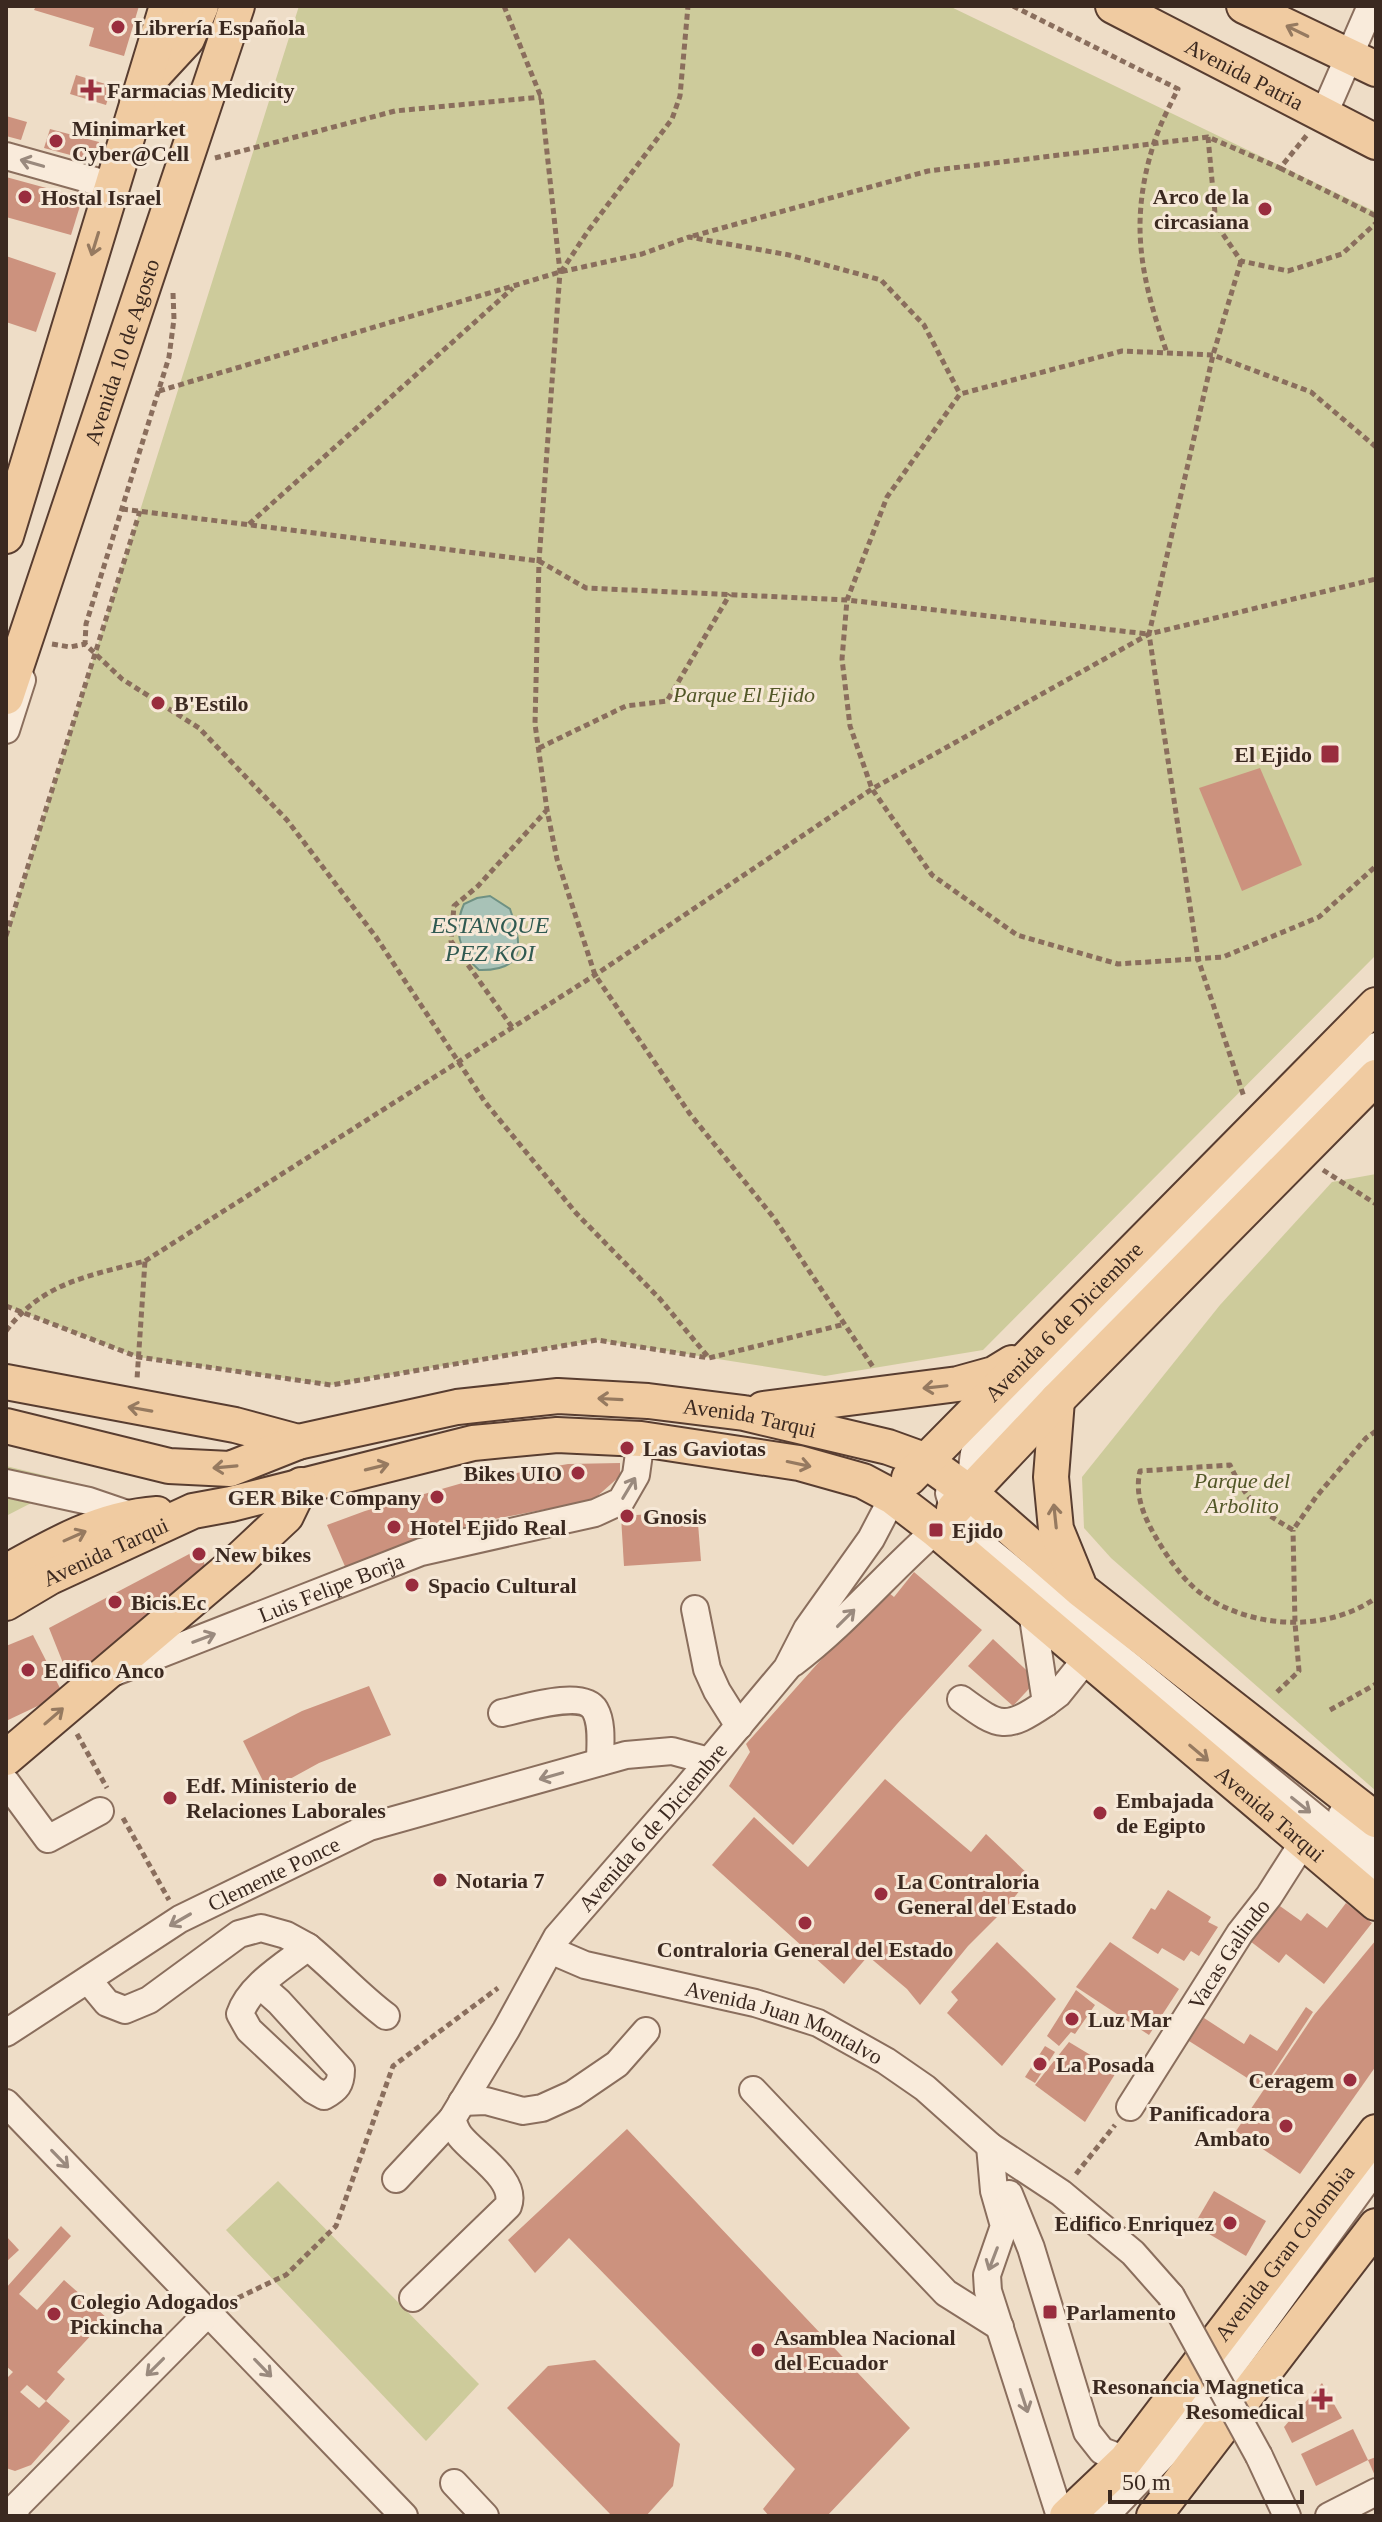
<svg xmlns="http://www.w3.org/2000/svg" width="1382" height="2522" viewBox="0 0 1382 2522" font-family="'Times New Roman',serif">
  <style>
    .green { fill: #cdcb9b }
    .water { fill: #a8c2b7; stroke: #6f9183; stroke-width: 2 }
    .building { fill: #cc927e; fill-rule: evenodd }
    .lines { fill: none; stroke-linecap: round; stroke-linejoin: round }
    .minor-casing { stroke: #8a6e5d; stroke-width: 30 }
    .major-casing { stroke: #583d30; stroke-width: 38 }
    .path { stroke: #8a6e5d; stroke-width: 5; stroke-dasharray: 6 4; stroke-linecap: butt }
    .minor { stroke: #f9ebdb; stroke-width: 26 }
    .major { stroke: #f0cba1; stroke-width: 34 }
    .minor-bridge-casing { stroke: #8a6e5d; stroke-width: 30; stroke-linecap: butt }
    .minor-bridge { stroke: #f9ebdb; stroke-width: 26 }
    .oneway { stroke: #967a60 }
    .oneway2 { stroke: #9a8a7e }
    .poi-dot { fill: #992d3e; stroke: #f6e8d7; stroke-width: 3 }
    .labels { text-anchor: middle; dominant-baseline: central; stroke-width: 6; stroke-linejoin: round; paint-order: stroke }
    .poi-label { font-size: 22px; font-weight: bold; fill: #3b2920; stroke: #f6e8d7; text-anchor: start }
    .street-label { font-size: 22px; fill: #3b2920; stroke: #f6e8d7 }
    .park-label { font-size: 22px; font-style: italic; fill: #525727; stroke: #f6e8d7 }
    .water-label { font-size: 24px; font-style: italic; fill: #305a51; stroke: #f6e8d7 }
  </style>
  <rect width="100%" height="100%" fill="#eeddc7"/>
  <g class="green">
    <path d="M 299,6 L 949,6 L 1376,212 L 1376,955 L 983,1350 L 825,1376 L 597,1340 L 331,1385 L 138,1357 L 6,1306 L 6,936 Z"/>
    <path d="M 1376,1174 L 1376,1791 L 1111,1558 L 1084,1528 L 1082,1477 L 1220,1305 L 1332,1182 Z"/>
    <path d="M 6,1466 L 72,1482 L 6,1516 Z"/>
    <path d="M 278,2181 L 479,2384 L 426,2441 L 226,2230 Z"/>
  </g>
  <path class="water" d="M 490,896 L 510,909 C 523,945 526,971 479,970 C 459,953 453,928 464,904 L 477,898 Z"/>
  <g class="building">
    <path d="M 36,6 L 139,6 L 124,56 L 89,46 L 94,28 L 34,10 Z"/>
    <path d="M 76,75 L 112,86 L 106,105 L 70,94 Z"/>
    <path d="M 6,116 L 27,122 L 21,140 L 6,136 Z"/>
    <path d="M 50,129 L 99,142 L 93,161 L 44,148 Z"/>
    <path d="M 6,177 L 72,195 L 78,199 L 80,206 L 71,235 L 6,217 Z"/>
    <path d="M 6,256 L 56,273 L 36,332 L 6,322 Z"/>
    <path d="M 1260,768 L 1302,865 L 1242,891 L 1199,788 Z"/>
    <path d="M 620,1463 L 620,1476 L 593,1500 L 474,1523 L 347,1571 L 327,1525 L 365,1511 L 466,1482 L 568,1464 Z"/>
    <path d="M 697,1511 L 701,1561 L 624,1566 L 621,1516 Z"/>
    <path d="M 193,1552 L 203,1555 L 205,1569 L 115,1647 L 69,1678 L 49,1628 Z"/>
    <path d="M 914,1572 L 982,1630 L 897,1724 L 793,1845 L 729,1786 L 750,1752 L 746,1744 L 884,1589 L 894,1597 Z"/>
    <path d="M 33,1635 L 63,1694 L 6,1721 L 6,1646 Z"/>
    <path d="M 993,1639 L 1037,1680 L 1013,1706 L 968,1666 Z"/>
    <path d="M 369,1686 L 391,1735 L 319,1763 L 268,1791 L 243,1741 L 302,1711 Z"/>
    <path d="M 885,1779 L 971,1852 L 986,1834 L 1031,1877 L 1002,1912 L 968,1946 L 920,2005 L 907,1989 L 868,1956 L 844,1984 L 712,1865 L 754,1817 L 808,1867 Z"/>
    <path d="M 1168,1890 L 1211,1917 L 1208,1922 L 1218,1927 L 1199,1956 L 1191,1951 L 1184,1961 L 1162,1948 L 1158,1954 L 1132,1938 L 1151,1908 L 1155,1910 Z"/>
    <path d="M 1270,1899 L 1301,1921 L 1307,1913 L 1327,1928 L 1346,1903 L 1372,1923 L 1324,1984 L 1286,1954 L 1279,1963 L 1242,1935 Z"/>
    <path d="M 1376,1940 L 1376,2066 L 1300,2174 L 1236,2131 L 1314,2015 Z"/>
    <path d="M 997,1942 L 1056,1999 L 1002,2066 L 947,2013 L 958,2000 L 951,1992 Z"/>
    <path d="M 1110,1942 L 1179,1989 L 1149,2035 L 1076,1987 Z"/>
    <path d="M 1076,1990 L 1095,2005 L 1075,2034 L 1071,2032 L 1059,2046 L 1047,2036 Z"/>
    <path d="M 1306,2007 L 1313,2012 L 1263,2088 L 1189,2041 L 1204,2018 L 1244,2044 L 1250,2034 L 1277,2051 Z"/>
    <path d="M 1069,2042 L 1117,2071 L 1085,2122 L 1035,2085 Z"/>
    <path d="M 1045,2046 L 1055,2052 L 1035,2083 L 1025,2077 Z"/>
    <path d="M 627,2129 L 910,2428 L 827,2516 L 769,2516 L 763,2509 L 795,2469 L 569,2238 L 535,2273 L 508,2240 Z"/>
    <path d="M 1214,2191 L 1266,2221 L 1246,2256 L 1194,2225 Z"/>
    <path d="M 61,2226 L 71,2236 L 19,2294 L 37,2310 L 64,2280 L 107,2318 L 57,2372 L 65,2379 L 46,2401 L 70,2421 L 31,2465 L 15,2471 L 6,2468 L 6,2379 L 13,2372 L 6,2366 L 6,2288 ZM 27,2385 L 46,2401 L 39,2408 L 20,2392 Z"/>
    <path d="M 6,2236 L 19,2250 L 6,2262 Z"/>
    <path d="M 595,2360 L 680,2444 L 673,2486 L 646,2516 L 612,2516 L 507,2408 L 548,2366 Z"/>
    <path d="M 1322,2383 L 1342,2418 L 1292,2443 L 1284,2427 Z"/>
    <path d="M 1353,2429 L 1368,2460 L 1316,2486 L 1301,2454 Z"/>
    <path d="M 1376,2457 L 1376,2478 L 1368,2460 Z"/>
  </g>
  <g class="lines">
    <g class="minor-casing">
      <g id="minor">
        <path d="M 1323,116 L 1371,6"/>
        <path d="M 6,156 L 113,186"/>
        <path d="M 6,730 L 22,680"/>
        <path d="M 6,1483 L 89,1501 L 133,1516"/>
        <path d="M 949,1493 L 954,1510 L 980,1543 L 1376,1867"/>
        <path d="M 972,1500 L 969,1492 L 974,1453 L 1376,1046"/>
        <path d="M 695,1609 L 707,1669 L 717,1691 L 739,1726"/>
        <path d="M 1032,1611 L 1046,1703 L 1058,1694 L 1087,1658"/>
        <path d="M 793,1663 C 845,1624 887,1573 936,1530"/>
        <path id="s1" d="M 115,1672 L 421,1552 L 595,1513 L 621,1501 L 636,1475 L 641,1439"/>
        <path d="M 961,1699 C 1000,1728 1006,1730 1046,1703"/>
        <path d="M 502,1713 C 522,1709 583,1689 595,1710 C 603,1724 600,1746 600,1762"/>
        <path d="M 6,1782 L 48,1839 L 100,1811"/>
        <path d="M 1342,1814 L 1376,1841"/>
        <path d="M 308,1947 C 335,1969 358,1995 386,2016"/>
        <path id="s2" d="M 550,1950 L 585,1965 L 755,2003 L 818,2023 L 886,2061 L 925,2088 L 990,2146 L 1061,2193 L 1133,2253 L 1171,2296"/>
        <path d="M 88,1980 L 107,2003 L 125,2010 L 149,2000 L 239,1934 L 261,1928 L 286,1935 L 308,1947 C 285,1965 249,1986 240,2014 L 249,2030 L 313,2090 L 324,2096 C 337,2089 341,2084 341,2070 L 279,2002 L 261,1986"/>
        <path id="s3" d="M 6,2033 L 180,1919 L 369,1827 L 626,1755 L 672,1751 L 709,1761"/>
        <path d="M 753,2090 L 946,2293 L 1000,2327"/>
        <path d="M 462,2102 L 486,2101 L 523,2111 L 542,2108 L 573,2094 L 617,2064 L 646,2031"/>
        <path d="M 6,2103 L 404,2516"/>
        <path id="s4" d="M 1130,2107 L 1240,1933 L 1269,1896 L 1304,1841"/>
        <path d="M 990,2146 L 994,2191 L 1004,2226 L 987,2275 L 988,2291 L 1060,2516"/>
        <path d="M 396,2179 L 452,2119"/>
        <path d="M 1009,2194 L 1031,2248 L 1087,2432 L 1102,2451 L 1126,2460"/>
        <path id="s5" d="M 413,2298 L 508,2206 C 518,2180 475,2155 460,2136 C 456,2131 454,2125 452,2119 L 506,2030 L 557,1937 L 685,1790 L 787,1668 L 807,1629 L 871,1539 L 893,1497"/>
        <path d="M 1259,2456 L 1287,2516"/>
        <path d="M 454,2483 L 485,2516"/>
        <path d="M 13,2516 L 18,2505 L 209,2312"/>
        <path d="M 1105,2516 L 1179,2439 L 1376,2168"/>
        <path d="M 1329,2516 L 1376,2492"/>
      </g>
    </g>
    <g class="major-casing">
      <g id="major">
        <path id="s6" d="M 1113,6 L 1376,142"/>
        <path d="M 1244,6 L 1376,69"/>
        <path d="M 149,80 L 187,39 L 201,6"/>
        <path d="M 137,104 L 198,120"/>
        <path d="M 6,536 L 167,6"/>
        <path id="s7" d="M 6,697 L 237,6"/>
        <path id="s8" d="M 6,1382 L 235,1425 L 298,1442 L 457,1407 L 558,1396 L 648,1401 L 744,1413 L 888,1447 L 924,1460 L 969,1492 L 1080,1589 L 1376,1820"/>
        <path d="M 1057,1400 L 1051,1477 L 1056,1529 L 1078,1583"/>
        <path d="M 763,1409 L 958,1384 L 994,1374 L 1012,1363"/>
        <path d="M 6,1426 L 169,1466 L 230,1469 L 298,1442"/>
        <path id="s9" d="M 909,1478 L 1376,1005"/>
        <path d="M 954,1509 L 1057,1400 L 1376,1077"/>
        <path d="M 6,1572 C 54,1545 101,1518 157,1514"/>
        <path id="s10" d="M 6,1603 L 50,1577 L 193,1511 L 231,1504 L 473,1443 L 557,1435 L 641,1439 L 799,1463 L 863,1481 L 893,1497 L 936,1530 L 1376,1903"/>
        <path d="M 6,1758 L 238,1561 L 286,1516 L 301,1485"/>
        <path id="s11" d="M 1067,2516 L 1126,2460 L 1376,2132"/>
        <path d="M 1154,2516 L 1376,2226"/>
      </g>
    </g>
    <g class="path">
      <path d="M 504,6 L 541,97 L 560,272 L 539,561 L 535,724 L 547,810 L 557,859 L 595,975 L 690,1114 L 774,1218 L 873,1367"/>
      <path d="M 1013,6 L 1178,89 C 1169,107 1159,126 1153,146 C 1129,224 1141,278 1167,353"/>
      <path d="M 1208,137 L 1216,224 L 1241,261 L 1288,271 L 1342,254 L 1376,223"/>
      <path d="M 215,158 L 395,111 L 541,97"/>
      <path d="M 1280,168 L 1376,216"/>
      <path d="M 693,236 L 928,171 L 1208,137 L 1280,168 L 1307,135"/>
      <path d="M 1241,261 L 1213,355 L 1149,634 L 1198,959 L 1244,1097"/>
      <path d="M 561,272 L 588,231 L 672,119 L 680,96 L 688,6"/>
      <path d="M 173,293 L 174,319 L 169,357 L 86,624 L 85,644 L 122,679 L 199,728 L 287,820 L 376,937 L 485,1102 L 576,1213 L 660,1299 L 709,1358"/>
      <path d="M 159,391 L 560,272 L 642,254 L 689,237 L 789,255 L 881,280 L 924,325 L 960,394"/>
      <path d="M 1376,447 L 1311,392 L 1213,355 L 1122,351 L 960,394 L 887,497 L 847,600 L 842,659 L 850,726 L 872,789 L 932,875 L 1017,935 L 1118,964 L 1223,957 L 1319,917 L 1376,866"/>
      <path d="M 122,509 L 539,561 L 586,588 L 847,600 L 1148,634"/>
      <path d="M 249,524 L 513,288"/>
      <path d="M 52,644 L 70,647 L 85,644"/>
      <path d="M 539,748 L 626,706 L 667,701 L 730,594"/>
      <path d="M 6,936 L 140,511"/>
      <path d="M 512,1027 L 451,941 L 454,906 L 478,886 L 546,811"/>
      <path d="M 1323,1170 L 1376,1204"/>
      <path d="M 145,1261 L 595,975 L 872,789 L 1090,667 L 1149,634 L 1376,579"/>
      <path d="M 6,1306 L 138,1357 L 331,1385 L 597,1340 L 709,1358 L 845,1324"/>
      <path d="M 6,1331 C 43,1282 89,1276 145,1261 L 137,1379"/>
      <path d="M 1376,1431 L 1366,1438 L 1316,1497 L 1293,1530 C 1258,1509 1248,1503 1230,1465 L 1140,1471 C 1134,1496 1145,1519 1158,1541 C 1170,1561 1186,1584 1206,1597 C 1256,1629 1327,1632 1376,1598"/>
      <path d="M 1277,1692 L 1299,1671 L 1295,1623 L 1293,1530"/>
      <path d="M 1330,1710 L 1376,1684"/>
      <path d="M 77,1734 L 107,1788"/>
      <path d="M 123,1818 L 169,1900"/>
      <path d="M 1076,2174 L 1115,2125"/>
      <path d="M 229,2302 L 286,2275 L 336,2226 L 393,2066 L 498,1988"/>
    </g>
    <use href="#minor" class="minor"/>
    <use href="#major" class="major"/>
    <g class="minor-bridge-casing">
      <path id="minor-bridge" d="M 1171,2296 L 1259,2456"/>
    </g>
    <use href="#minor-bridge" class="minor-bridge"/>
  </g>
  <defs><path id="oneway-shaft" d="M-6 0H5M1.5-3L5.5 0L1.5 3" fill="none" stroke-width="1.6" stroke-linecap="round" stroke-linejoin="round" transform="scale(2)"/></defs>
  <g class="oneway">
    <use href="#oneway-shaft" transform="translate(1297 31) rotate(-154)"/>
    <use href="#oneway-shaft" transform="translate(95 244) rotate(107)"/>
    <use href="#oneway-shaft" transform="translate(935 1387) rotate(174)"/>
    <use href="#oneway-shaft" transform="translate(610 1399) rotate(-177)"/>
    <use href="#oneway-shaft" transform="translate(140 1409) rotate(-170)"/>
    <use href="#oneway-shaft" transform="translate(799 1464) rotate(12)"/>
    <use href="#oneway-shaft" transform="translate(225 1467) rotate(175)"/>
    <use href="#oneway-shaft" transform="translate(377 1467) rotate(-14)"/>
    <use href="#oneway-shaft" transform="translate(1055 1516) rotate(-96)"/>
    <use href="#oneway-shaft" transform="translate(75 1536) rotate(-24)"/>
    <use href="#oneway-shaft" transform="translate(54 1716) rotate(-41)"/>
    <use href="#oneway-shaft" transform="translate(1199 1753) rotate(40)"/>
  </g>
  <g class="oneway2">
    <use href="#oneway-shaft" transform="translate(32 163) rotate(-164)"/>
    <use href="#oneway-shaft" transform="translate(629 1488) rotate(-59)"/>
    <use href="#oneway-shaft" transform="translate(846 1618) rotate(-45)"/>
    <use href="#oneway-shaft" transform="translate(204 1638) rotate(-21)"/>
    <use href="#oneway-shaft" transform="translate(551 1776) rotate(164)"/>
    <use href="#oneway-shaft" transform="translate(1301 1805) rotate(39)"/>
    <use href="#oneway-shaft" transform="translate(180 1920) rotate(150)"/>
    <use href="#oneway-shaft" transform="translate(60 2159) rotate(46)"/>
    <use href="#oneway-shaft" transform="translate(993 2259) rotate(111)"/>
    <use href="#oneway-shaft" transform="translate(155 2367) rotate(135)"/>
    <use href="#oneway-shaft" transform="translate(263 2368) rotate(46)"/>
    <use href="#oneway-shaft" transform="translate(1024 2401) rotate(72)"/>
  </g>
  <g class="poi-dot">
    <circle cx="118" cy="27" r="8"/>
    <path d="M87 78h8v8h8v8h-8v8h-8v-8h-8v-8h8z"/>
    <circle cx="56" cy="141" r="8"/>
    <circle cx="25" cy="197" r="8"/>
    <circle cx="1265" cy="209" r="8"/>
    <circle cx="158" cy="703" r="8"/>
    <rect x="1320" y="744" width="20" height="20" rx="4"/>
    <circle cx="627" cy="1448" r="8"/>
    <circle cx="578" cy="1473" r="8"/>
    <circle cx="437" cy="1497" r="8"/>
    <circle cx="627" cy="1516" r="8"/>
    <circle cx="394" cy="1527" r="8"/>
    <rect x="928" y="1522" width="16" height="16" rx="4"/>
    <circle cx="199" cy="1554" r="8"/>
    <circle cx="412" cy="1585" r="8"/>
    <circle cx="115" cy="1602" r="8"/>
    <circle cx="28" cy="1670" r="8"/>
    <circle cx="170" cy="1798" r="8"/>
    <circle cx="1100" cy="1813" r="8"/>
    <circle cx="440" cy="1880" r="8"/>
    <circle cx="881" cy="1894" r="8"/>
    <circle cx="805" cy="1923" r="8"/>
    <circle cx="1072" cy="2019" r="8"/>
    <circle cx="1040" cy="2064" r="8"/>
    <circle cx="1350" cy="2080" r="8"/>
    <circle cx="1286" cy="2126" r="8"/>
    <circle cx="1230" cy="2223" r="8"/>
    <rect x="1042" y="2304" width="16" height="16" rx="4"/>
    <circle cx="54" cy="2314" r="8"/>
    <circle cx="758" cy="2350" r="8"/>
    <path d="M1318 2387h8v8h8v8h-8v8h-8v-8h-8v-8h8z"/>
  </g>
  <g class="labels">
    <g class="poi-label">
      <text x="134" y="27">Librería Española</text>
      <text x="107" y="90">Farmacias Medicity</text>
      <text x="72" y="128">Minimarket<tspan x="72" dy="25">Cyber@Cell</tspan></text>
      <text x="1249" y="196" text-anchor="end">Arco de la<tspan x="1249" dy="25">circasiana</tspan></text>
      <text x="41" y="197">Hostal Israel</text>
      <text x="174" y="703">B'Estilo</text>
      <text x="1312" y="754" text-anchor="end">El Ejido</text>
      <text x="643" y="1448">Las Gaviotas</text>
      <text x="562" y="1473" text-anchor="end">Bikes UIO</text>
      <text x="421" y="1497" text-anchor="end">GER Bike Company</text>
      <text x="643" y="1516">Gnosis</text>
      <text x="410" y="1527">Hotel Ejido Real</text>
      <text x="952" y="1530">Ejido</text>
      <text x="215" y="1554">New bikes</text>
      <text x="428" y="1585">Spacio Cultural</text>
      <text x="131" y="1602">Bicis.Ec</text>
      <text x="44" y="1670">Edifico Anco</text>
      <text x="186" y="1785">Edf. Ministerio de<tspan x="186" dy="25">Relaciones Laborales</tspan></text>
      <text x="1116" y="1800">Embajada<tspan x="1116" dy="25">de Egipto</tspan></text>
      <text x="456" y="1880">Notaria 7</text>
      <text x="897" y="1881">La Contraloria<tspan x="897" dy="25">General del Estado</tspan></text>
      <text x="805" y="1949" text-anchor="middle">Contraloria General del Estado</text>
      <text x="1088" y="2019">Luz Mar</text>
      <text x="1056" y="2064">La Posada</text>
      <text x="1334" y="2080" text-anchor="end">Ceragem</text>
      <text x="1270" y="2113" text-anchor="end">Panificadora<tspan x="1270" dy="25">Ambato</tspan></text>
      <text x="1214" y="2223" text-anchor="end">Edifico Enriquez</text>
      <text x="70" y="2301">Colegio Adogados<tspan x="70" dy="25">Pickincha</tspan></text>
      <text x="1066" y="2312">Parlamento</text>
      <text x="774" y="2337">Asamblea Nacional<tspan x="774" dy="25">del Ecuador</tspan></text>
      <text x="1304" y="2386" text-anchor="end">Resonancia Magnetica<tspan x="1304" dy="25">Resomedical</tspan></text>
    </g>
    <g class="street-label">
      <text stroke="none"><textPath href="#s6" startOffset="148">Avenida Patria</textPath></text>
      <text stroke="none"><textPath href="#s7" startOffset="364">Avenida 10 de Agosto</textPath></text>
      <text stroke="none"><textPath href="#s9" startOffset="220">Avenida 6 de Diciembre</textPath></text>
      <text stroke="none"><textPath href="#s8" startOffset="756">Avenida Tarqui</textPath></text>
      <text stroke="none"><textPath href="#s10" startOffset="112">Avenida Tarqui</textPath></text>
      <text stroke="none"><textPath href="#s1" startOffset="232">Luis Felipe Borja</textPath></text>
      <text stroke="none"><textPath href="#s10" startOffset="1418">Avenida Tarqui</textPath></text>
      <text stroke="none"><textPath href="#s5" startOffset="596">Avenida 6 de Diciembre</textPath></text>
      <text stroke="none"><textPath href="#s3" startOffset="312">Clemente Ponce</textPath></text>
      <text stroke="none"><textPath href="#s4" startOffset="182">Vacas Galindo</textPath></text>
      <text stroke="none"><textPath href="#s2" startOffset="246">Avenida Juan Montalvo</textPath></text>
      <text stroke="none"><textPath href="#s11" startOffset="342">Avenida Gran Colombia</textPath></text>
    </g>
    <g class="park-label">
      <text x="744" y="694">Parque El Ejido</text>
      <text x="1242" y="1480">Parque del<tspan x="1242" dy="25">Arbolito</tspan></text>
    </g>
    <g class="water-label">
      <text x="490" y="925">ESTANQUE<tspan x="490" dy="28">PEZ KOI</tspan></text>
    </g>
  </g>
  <rect width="1382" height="2522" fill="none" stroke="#3b2920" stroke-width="16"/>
  <path d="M1110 2490v12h192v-12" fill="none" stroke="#3b2920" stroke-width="4"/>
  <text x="1122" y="2490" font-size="24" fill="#3b2920" stroke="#f6e8d7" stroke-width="6" paint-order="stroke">50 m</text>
</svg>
